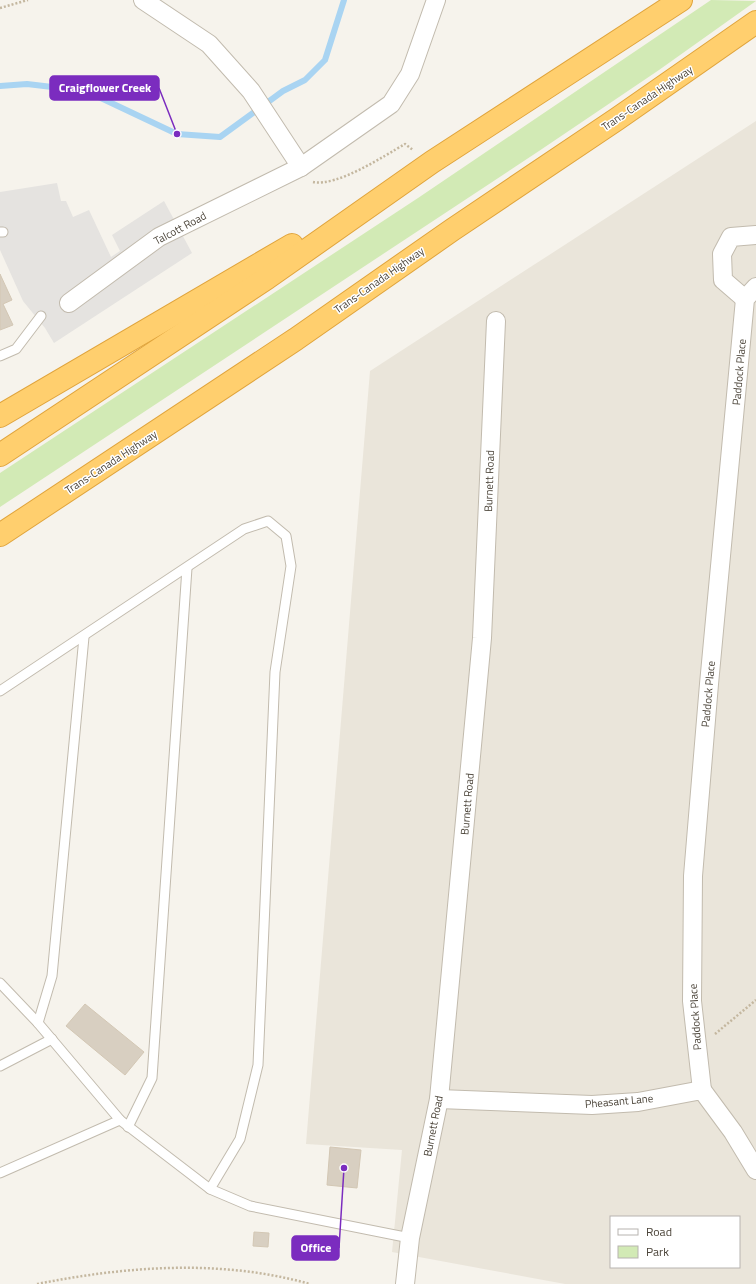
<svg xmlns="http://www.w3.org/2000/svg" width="756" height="1284" viewBox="0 0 756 1284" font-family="'Titillium Web',sans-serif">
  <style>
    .residential { fill: #eae5da; fill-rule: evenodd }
    .green { fill: #d2eab5 }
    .parking { fill: #e5e3e0 }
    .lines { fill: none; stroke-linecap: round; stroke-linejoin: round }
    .stream { stroke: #a9d4f2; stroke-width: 6 }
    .building { fill: #d8cfc1; stroke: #d3c7b4 }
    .service-casing { stroke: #c2bbae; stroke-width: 11 }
    .minor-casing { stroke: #c2bbae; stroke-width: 20 }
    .motorway-casing { stroke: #e0a43c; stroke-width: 24 }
    .path { stroke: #c4b79f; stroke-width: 2.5; stroke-dasharray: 2 2; stroke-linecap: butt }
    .service { stroke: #fff; stroke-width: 9 }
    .minor { stroke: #fff; stroke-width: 18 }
    .motorway { stroke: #ffcf6e; stroke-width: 22 }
    .labels { text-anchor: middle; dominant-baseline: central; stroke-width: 3; stroke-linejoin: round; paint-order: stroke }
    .street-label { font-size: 11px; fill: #4b4439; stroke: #fff }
    .leader { fill: none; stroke: #7b2cbf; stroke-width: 1.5 }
    .callout-dot { fill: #7b2cbf; stroke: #fff; stroke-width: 1.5 }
    .callout { fill: #7b2cbf; stroke: #7b2cbf; stroke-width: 1.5 }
    .callout-label { font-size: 12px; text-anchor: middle; font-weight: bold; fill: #fff }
  </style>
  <rect width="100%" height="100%" fill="#f6f3ec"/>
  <path class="residential" d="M 756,121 L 756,1284 L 565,1284 L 392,1252 L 402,1150 L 306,1144 L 370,371 ZM 611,1217 L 739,1217 L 739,1267 L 611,1267 Z"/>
  <path class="green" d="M 711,0 L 756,1 L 659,70 L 539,151 L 0,507 L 0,473 L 418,198 Z"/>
  <path class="parking" d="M 57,183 L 61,201 L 66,201 L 73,217 L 89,210 L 111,257 L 120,251 L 112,235 L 164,201 L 192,253 L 54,343 L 45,328 L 23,301 L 0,250 L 0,192 Z"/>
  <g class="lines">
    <path class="stream" d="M 0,86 L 27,84 L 86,91 L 177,134 L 220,137 L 283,91 L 305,80 L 325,60 L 344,0"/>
  </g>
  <g class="building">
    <path d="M 0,274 L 12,300 L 3,304 L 13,325 L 0,330 Z"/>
    <path d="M 85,1004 L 144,1052 L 125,1075 L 66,1026 Z"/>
    <path d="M 330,1147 L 361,1150 L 357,1188 L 327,1185 Z"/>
    <path d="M 254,1232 L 269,1233 L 268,1247 L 253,1246 Z"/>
  </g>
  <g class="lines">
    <g class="service-casing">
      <g id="service">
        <path d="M 0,232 L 3,232"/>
        <path d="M 0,356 L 16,349 L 41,316"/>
        <path d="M 0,691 L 244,529 L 268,521 L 286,536 L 291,566 L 275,672 L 258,1065 L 240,1139 L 210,1189"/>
        <path d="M 0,983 L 38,1023 L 120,1120 L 210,1189 L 250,1206 L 410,1238"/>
        <path d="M 38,1023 L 52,976 L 84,637"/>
        <path d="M 0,1066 L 52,1039"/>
        <path d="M 128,1127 L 152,1078 L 187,568"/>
        <path d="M 0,1173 L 120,1120"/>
      </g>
    </g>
    <g class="minor-casing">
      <g id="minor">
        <path d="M 143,0 L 209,44 L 251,91 L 301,167"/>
        <path d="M 745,299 L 723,280 L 722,254 L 731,237 L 756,235"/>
        <path d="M 69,303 L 159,237 L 301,167 L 391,104 L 410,74 L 436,0"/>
        <path d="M 702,1090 L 692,1001 L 693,876 L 709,684 L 745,299 L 756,287"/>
        <path d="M 439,1099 L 592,1105 L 638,1102 L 702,1090 L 733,1132 L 756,1170"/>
        <path d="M 405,1284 L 410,1238 L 439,1099 L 482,638 L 496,321"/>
      </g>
    </g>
    <g class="motorway-casing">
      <g id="motorway">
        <path d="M 0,416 L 292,245"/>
        <path d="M 0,455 L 267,278 L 432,162 L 681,0"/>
        <path d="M 0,535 L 296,339 L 452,230 L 617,119 L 756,22"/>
      </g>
    </g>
    <g class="path">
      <path d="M 0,8 L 28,0"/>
      <path d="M 313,182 C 337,187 384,156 405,144 L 413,150"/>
      <path d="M 715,1034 L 756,1000"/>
      <path d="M 37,1284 C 128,1266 221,1259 310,1284"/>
    </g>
    <use href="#service" class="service"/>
    <use href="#minor" class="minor"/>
    <use href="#motorway" class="motorway"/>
  </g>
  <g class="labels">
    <g class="street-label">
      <text transform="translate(647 98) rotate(-34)">Trans-Canada Highway</text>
      <text transform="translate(180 228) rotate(-28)">Talcott Road</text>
      <text transform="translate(379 280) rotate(-35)">Trans-Canada Highway</text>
      <text transform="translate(739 372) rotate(-85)">Paddock Place</text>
      <text transform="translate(111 462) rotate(-33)">Trans-Canada Highway</text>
      <text transform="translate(489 481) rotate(-88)">Burnett Road</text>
      <text transform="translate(708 694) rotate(-85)">Paddock Place</text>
      <text transform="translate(467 804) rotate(-85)">Burnett Road</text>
      <text transform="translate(695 1017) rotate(-94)">Paddock Place</text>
      <text transform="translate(619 1101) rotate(-5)">Pheasant Lane</text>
      <text transform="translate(433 1126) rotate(-79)">Burnett Road</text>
    </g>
  </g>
  <path class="leader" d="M177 134L159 88M344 1168L339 1248"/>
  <g class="callout-dot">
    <circle cx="177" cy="134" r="4"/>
    <circle cx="344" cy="1168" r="4"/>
  </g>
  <g class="callout">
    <rect x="50" y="76" width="109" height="24" rx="4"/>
    <rect x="292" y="1236" width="47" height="24" rx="4"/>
  </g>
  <g class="callout-label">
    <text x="105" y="92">Craigflower Creek</text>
    <text x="316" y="1252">Office</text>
  </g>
  <rect x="610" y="1216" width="130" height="52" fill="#ffffff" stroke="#b7b4b0"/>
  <rect x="618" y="1229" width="20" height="6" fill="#ffffff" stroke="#b7b4b0"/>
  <text x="646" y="1236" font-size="12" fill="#4b4439">Road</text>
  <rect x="618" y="1246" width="20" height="12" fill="#d2eab5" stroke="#b7b4b0"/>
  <text x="646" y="1256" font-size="12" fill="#4b4439">Park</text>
</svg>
